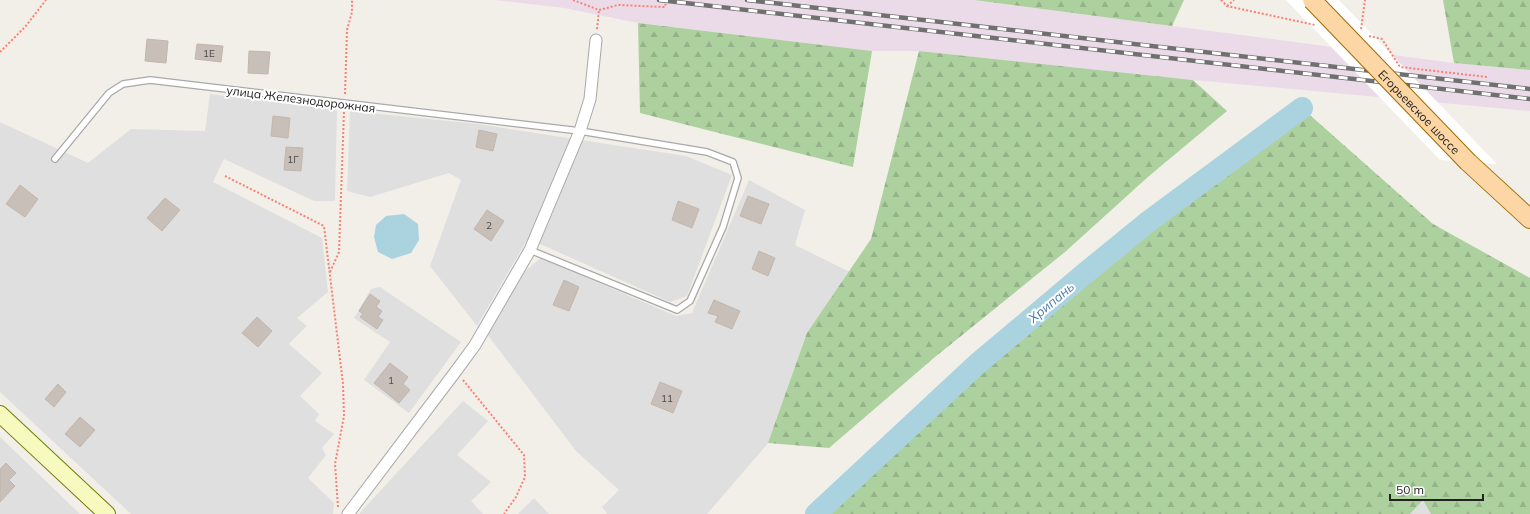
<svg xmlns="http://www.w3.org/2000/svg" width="1530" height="514" viewBox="0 0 1530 514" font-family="Mulish,sans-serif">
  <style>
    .residential { fill: #e0dfdf }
    .railway { fill: #ebdbe8 }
    .forest { fill: url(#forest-firs) }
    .water { fill: #aad3df }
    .pier { fill: #fff }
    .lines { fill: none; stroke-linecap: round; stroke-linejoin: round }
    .river { stroke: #aad3df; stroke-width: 22 }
    .building { fill: #c7bfb8; stroke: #c4b6ab }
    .service-casing { stroke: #a9a9a9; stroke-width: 8 }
    .minor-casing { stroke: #a9a9a9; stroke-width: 13 }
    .secondary-casing { stroke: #707d05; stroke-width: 18 }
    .primary-casing { stroke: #a06b00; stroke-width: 20 }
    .path { stroke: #fa8072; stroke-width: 2; stroke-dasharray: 2 2; stroke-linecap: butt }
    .service { stroke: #fff; stroke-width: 5.5 }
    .minor { stroke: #fff; stroke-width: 11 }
    .secondary { stroke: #f7fabf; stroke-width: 16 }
    .primary { stroke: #fcd6a4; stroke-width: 18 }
    .rail-casing { stroke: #707070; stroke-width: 4.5 }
    .rail { stroke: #fff; stroke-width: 3; stroke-dasharray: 9; stroke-linecap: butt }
    .primary-bridge-casing { stroke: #a06b00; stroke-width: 20; stroke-linecap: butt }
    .primary-bridge { stroke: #fcd6a4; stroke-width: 18 }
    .labels { text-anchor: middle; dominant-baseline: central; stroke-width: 4; stroke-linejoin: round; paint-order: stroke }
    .number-label { font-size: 10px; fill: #4b4948 }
    .street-label { font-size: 12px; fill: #222; stroke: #fff }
    .water-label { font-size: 13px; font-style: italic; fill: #4a7aab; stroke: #fff }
  </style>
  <defs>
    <pattern id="forest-firs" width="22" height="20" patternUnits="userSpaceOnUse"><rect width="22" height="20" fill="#add19e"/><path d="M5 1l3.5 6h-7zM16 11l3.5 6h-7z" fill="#95b388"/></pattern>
  </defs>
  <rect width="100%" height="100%" fill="#f2efe9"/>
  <g class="residential">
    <path d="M 210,94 L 337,110 L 335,201 L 314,201 L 224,159 L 213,182 L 322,238 L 328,292 L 297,318 L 307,326 L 289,344 L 322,373 L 300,396 L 319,414 L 315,421 L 334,434 L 322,448 L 326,455 L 308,478 L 334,503 L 333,514 L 131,514 L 0,392 L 0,122 L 88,163 L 131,129 L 205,131 Z"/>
    <path d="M 350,111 L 478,124 L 574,139 L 534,228 L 477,326 L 430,266 L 461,180 L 449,173 L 370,197 L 347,191 Z"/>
    <path d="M 581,140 L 686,156 L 732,175 L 687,296 L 670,302 L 538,243 Z"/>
    <path d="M 749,180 L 805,210 L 795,245 L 858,276 L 776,434 L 707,514 L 607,514 L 602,507 L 619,490 L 576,451 L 487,334 L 525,271 L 541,258 L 676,316 L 692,313 Z"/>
    <path d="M 380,287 L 461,342 L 409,413 L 364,380 L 390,342 L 354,318 L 371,289 Z"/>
    <path d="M 463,401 L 488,421 L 457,455 L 491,482 L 471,501 L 483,514 L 359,514 Z"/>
    <path d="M 0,437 L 80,514 L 0,514 Z"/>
    <path d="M 534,498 L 549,514 L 518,514 Z"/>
    <path d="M 1423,499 L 1431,514 L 1410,514 Z"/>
  </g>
  <path class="railway" d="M 495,0 L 974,0 L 1454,63 L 1530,70 L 1530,111 L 1193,80 L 919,51 L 872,51 L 638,23 L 564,8 Z"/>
  <g class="forest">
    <path d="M 974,0 L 1184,0 L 1172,26 Z"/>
    <path d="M 1443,0 L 1530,0 L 1530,70 L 1454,63 Z"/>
    <path d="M 638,23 L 872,51 L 853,167 L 640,113 Z"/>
    <path d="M 919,51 L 1193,80 L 1227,111 L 1149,176 L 1065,252 L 935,357 L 829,448 L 768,443 L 807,333 L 871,239 Z"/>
    <path d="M 1302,108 L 1433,224 L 1530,278 L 1530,514 L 1431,514 L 1423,500 L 1410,514 L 816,514 L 976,365 L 1089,270 L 1149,221 Z"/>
  </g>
  <path class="water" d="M 404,214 L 418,224 L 419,240 L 411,253 L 392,259 L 378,252 L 374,237 L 376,225 L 386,216 Z"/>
  <path class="pier" d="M 1286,0 L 1339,0 L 1497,164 L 1440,160 Z"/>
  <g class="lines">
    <path class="river" d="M 816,514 L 976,365 L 1089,270 L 1149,221 L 1302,108"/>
  </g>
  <g class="building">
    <path d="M 147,39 L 168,41 L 166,63 L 145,61 Z"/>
    <path d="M 197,44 L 223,46 L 221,62 L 195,59 Z"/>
    <path d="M 249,51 L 270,52 L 268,74 L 248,73 Z"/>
    <path d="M 273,116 L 290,118 L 288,138 L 271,136 Z"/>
    <path d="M 479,130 L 497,134 L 493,151 L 476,147 Z"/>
    <path d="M 286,147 L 303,148 L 301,171 L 284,170 Z"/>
    <path d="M 20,185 L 38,199 L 25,217 L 6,204 Z"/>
    <path d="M 748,196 L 769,204 L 761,224 L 740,216 Z"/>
    <path d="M 165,198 L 180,210 L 162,231 L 147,218 Z"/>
    <path d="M 678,201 L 699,209 L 692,228 L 672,220 Z"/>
    <path d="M 487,210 L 504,221 L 491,241 L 474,229 Z"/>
    <path d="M 759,251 L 775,258 L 768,276 L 752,269 Z"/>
    <path d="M 564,280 L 579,287 L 569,311 L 553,305 Z"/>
    <path d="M 370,294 L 380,301 L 376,307 L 382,311 L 378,317 L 383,320 L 377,329 L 360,317 L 363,314 L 359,311 Z"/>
    <path d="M 714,300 L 740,311 L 732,329 L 715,322 L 718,316 L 708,313 Z"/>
    <path d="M 257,317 L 272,331 L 258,347 L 242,333 Z"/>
    <path d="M 390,363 L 408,377 L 403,384 L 410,390 L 399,403 L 374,383 Z"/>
    <path d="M 660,382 L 682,391 L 673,413 L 651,404 Z"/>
    <path d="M 58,384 L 66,392 L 54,407 L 45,399 Z"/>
    <path d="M 80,417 L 95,430 L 80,447 L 65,434 Z"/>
    <path d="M 6,463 L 16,473 L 9,480 L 15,486 L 0,502 L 0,469 Z"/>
  </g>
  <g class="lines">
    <g class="service-casing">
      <path id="service" d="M 55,159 L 109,93 L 123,84 L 150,80 L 580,131 L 707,152 L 733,162 L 738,178 L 723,227 L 690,301 L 677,310 L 530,250"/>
    </g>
    <g class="minor-casing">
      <path id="minor" d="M 348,514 L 456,371 L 475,345 L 530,250 L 580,131 L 590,99 L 596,40"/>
    </g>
    <g class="secondary-casing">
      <path id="secondary" d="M 0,414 L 107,514"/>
    </g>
    <g class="primary-casing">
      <path id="primary" d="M 1468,162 L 1530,219"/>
    </g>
    <g class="path">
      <path d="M 573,0 L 599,10 L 618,5 L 665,7 L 666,0"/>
      <path d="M 1221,0 L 1227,6 L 1315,25"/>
      <path d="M 1227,6 L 1234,0"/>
      <path d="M 597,29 L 599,10"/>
      <path d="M 1361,29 L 1365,0"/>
      <path d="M 1369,36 L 1382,39 L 1400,67 L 1487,77"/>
      <path d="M 0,52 L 25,27 L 46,0"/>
      <path d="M 345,94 L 347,30 L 352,12 L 352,0"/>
      <path d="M 225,176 L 324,226 L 343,384 L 344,416 L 335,464 L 338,507"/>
      <path d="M 330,272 L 339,252 L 344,111"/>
      <path d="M 463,380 L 524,455 L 525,477 L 516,497 L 504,514"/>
    </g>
    <use href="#service" class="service"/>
    <use href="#minor" class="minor"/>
    <use href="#secondary" class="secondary"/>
    <use href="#primary" class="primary"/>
    <g class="rail-casing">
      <g id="rail">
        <path d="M 659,0 L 1530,99"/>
        <path d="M 747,0 L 1530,89"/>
      </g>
    </g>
    <use href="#rail" class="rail"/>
    <g class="primary-bridge-casing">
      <g id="primary-bridge">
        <path id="s1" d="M 1312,0 L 1468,162"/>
      </g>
    </g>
    <use href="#primary-bridge" class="primary-bridge"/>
  </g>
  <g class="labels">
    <g class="number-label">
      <text x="209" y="53">1Е</text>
      <text x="293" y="159">1Г</text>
      <text x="489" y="225">2</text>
      <text x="391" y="380">1</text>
      <text x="667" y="398">11</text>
    </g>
    <g class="street-label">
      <text transform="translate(301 99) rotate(7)">улица Железнодорожная</text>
      <text stroke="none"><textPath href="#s1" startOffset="155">Егорьевское шоссе</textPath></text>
    </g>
    <g class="water-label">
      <text transform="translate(1051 302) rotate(-40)">Хрипань</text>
    </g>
  </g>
  <path d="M1390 494v6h93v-6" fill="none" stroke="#222222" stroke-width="2"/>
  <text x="1396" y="494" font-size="12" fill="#222222" stroke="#ffffff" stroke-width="3" paint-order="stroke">50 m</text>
</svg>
